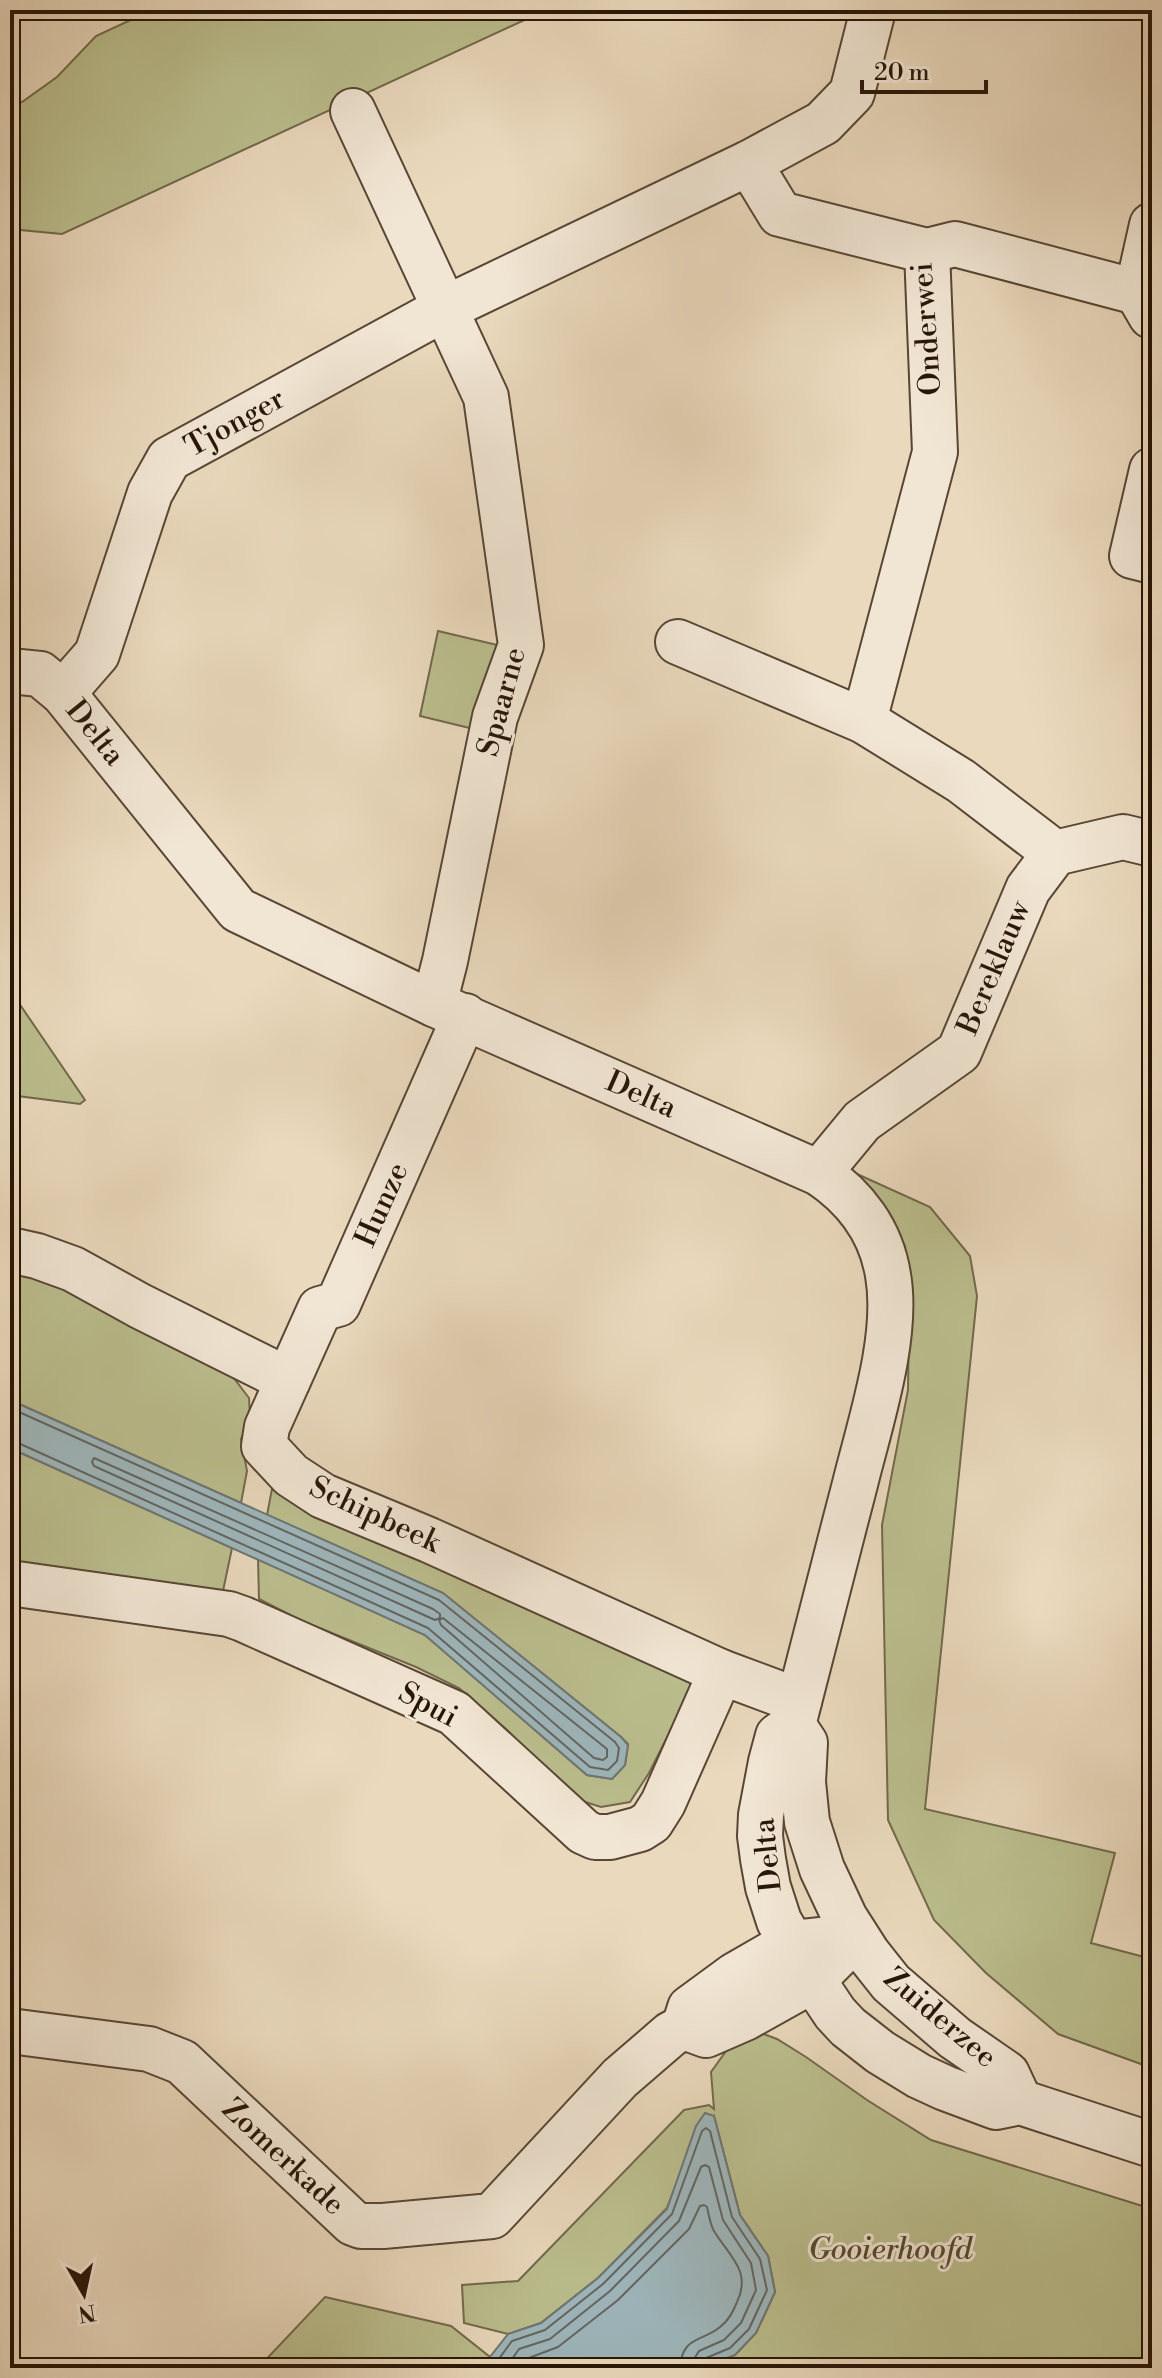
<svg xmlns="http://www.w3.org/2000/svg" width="1162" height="2378" viewBox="0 0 1162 2378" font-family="'Libre Bodoni',serif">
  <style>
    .green { fill: #bbbe8e; stroke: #716a4b; stroke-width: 2 }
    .water { fill: #9eb7bd; stroke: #6e7775; stroke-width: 2 }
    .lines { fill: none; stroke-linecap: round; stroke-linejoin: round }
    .shore { stroke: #626662; stroke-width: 2 }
    .minor-casing { stroke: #584735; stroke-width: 48 }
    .tertiary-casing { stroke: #584735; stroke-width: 48 }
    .minor { stroke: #f1e6d4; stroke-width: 44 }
    .tertiary { stroke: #f1e6d4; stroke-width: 44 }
    .labels { text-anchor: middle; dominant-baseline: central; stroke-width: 6; stroke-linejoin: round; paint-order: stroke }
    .street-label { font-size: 30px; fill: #271608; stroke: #f1e6d4 }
    .park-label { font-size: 30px; font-style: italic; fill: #534830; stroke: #f1e6d4 }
  </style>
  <rect width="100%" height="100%" fill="#ead9bd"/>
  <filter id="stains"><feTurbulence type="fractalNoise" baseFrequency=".0025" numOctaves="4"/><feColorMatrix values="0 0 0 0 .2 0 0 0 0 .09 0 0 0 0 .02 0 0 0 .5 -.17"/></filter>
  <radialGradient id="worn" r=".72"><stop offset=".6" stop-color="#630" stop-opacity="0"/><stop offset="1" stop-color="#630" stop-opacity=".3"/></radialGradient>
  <g class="green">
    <path d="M 152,10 L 546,10 L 62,234 L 10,229 L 10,104 L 22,102 L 57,77 L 96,36 Z"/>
    <path d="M 438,631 L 510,648 L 482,731 L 420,716 Z"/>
    <path d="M 10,990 L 85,1100 L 80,1104 L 10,1095 Z"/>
    <path d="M 857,1174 L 930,1207 L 970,1256 L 977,1296 L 925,1809 L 1115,1853 L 1091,1943 L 1152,1959 L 1152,2068 L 1058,2034 L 986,1973 L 934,1920 L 888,1820 L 882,1525 L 908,1390 L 909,1316 L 905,1246 Z"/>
    <path d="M 10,1271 L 35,1276 L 195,1348 L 233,1377 L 249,1398 L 250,1417 L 241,1439 L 247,1471 L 241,1503 L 10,1400 Z"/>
    <path d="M 10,1448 L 232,1548 L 223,1591 L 10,1563 Z"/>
    <path d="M 272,1489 L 676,1667 L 693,1686 L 649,1773 L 630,1802 L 601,1807 L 579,1800 L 507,1730 L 459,1688 L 416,1667 L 302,1621 L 259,1599 L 258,1559 L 425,1635 L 587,1775 L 612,1779 L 625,1765 L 628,1744 L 621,1737 L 443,1593 L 267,1515 Z"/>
    <path d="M 753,2030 L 777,2039 L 806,2057 L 867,2100 L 931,2140 L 1152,2209 L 1152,2368 L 701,2368 L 735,2355 L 756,2333 L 775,2292 L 768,2256 L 740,2215 L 714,2116 L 682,2169 L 667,2208 L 598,2278 L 541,2323 L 508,2334 L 464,2323 L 462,2285 L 518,2281 L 684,2110 L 709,2105 L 714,2109 L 711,2072 L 729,2047 Z"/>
    <path d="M 325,2297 L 451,2326 L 490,2357 L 488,2368 L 258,2368 Z"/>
  </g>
  <g class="water">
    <path d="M 10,1400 L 443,1593 L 621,1737 L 628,1745 L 625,1765 L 612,1779 L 587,1775 L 425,1635 L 10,1448 Z"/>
    <path d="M 705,2113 L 714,2116 L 740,2215 L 768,2256 L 775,2292 L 756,2333 L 735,2355 L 701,2368 L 488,2368 L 490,2357 L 508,2334 L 541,2323 L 598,2278 L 667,2209 L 696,2126 Z"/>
  </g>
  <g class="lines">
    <g class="shore">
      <path d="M 10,1408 L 439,1600 L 615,1742 L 619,1748 L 617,1761 L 608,1770 L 590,1767 L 428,1628 L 16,1442 L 10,1441"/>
      <path d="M 94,1458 L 433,1609 L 440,1614 L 440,1618 L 435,1620 L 94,1466 L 92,1462 Z"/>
      <path d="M 443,1618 L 607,1749 L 607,1757 L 603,1760 L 594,1758 L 441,1625 L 439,1620 Z"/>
      <path d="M 496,2368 L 498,2360 L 512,2341 L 545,2330 L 603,2284 L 672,2214 L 702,2131 L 706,2128 L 710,2131 L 732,2217 L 760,2259 L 767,2290 L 749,2329 L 730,2348 L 706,2358 L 703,2368"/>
      <path d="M 506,2368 L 519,2349 L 550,2339 L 610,2291 L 679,2221 L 701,2167 L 705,2165 L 709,2167 L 723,2220 L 751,2263 L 756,2290 L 741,2323 L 724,2340 L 699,2351 L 694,2359 L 693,2368"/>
      <path d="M 519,2368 L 526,2359 L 558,2347 L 618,2300 L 689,2229 L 700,2206 L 704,2205 L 707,2207 C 709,2215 710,2224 714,2231 C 729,2256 752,2271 737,2302 C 733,2312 729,2320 720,2327 C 702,2342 682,2336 680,2368"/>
    </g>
    <g class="minor-casing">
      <g id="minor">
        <path d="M 353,111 L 486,397 L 521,645 L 495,717 L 445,961 L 434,1004"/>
        <path d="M 749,163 L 780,214 L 927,251 L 935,452 L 864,721"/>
        <path d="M 927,251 L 955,244 L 1137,292"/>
        <path d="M 1151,316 L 1137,292 L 1152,225"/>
        <path d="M 1152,470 L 1132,556 L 1152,561"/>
        <path d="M 678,642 L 864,721 L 961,781 L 1055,853"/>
        <path d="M 63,693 L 97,654 L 150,493 L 169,459 L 444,309 L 749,163 L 823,123 L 852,93 L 873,10"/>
        <path d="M 465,1016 L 338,1304 L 320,1309 L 267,1427 L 264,1446 L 291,1475 L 323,1496 L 429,1540 L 721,1672 L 799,1701"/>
        <path d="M 819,1173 L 862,1121 L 959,1052 L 1028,889 L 1055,853 L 1123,837 L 1152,844"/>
        <path d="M 10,1250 L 37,1256 L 73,1269 L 140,1306 L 288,1380"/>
        <path d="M 10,1583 L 229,1614 L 243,1619 L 454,1713 L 584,1832 L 595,1837 L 610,1837 L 640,1829 L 651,1822 L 663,1803 L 721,1672"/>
        <path d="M 684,2027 L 706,2035 L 745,2018 L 813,1980 L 840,1953"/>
        <path d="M 10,2031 L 149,2049 L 182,2062 L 353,2223 L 361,2226 L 383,2226 L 492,2216 L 620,2078 L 671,2034 L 684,2027 L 690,2008 L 735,1975 L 791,1943 L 856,1936"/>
      </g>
    </g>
    <g class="tertiary-casing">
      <g id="tertiary">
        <path d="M 10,671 L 40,674 L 63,693 L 238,910 L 434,1004 L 819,1173 C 855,1197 881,1231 888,1275 C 899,1337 870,1423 855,1484 C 834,1564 814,1644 793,1725 L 778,1736 L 771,1762 L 761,1815 L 760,1836 L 763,1859 L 768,1887 L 779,1921 L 813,1980 L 835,2013 L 848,2027 L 880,2052 L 919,2076 L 945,2088 L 996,2107 L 1020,2102 L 1152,2145"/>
        <path d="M 793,1725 L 805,1743 L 803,1782 L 807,1822 L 822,1869 L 845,1918 L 868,1954 L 891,1983 L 955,2038 L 1007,2074 L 1020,2102"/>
      </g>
    </g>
    <use href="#minor" class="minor"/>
    <use href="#tertiary" class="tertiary"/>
  </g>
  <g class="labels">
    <g class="street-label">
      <text transform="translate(927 329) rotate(-94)">Onderwei</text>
      <text transform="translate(235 423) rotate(-29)">Tjonger</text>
      <text transform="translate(502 702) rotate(-75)">Spaarne</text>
      <text transform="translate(95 733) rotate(51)">Delta</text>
      <text transform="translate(994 968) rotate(-67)">Bereklauw</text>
      <text transform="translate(641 1095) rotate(24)">Delta</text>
      <text transform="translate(382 1205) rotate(-66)">Hunze</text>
      <text transform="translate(375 1515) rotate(25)">Schipbeek</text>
      <text transform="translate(428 1705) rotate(28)">Spui</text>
      <text transform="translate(768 1855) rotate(-96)">Delta</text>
      <text transform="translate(940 2018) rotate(40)">Zuiderzee</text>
      <text transform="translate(283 2157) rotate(43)">Zomerkade</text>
    </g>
    <g class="park-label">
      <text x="890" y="2250">Gooierhoofd</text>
    </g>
  </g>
  <rect width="1162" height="2378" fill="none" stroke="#ead9bd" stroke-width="40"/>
  <rect x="12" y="12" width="1138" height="2354" fill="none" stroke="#271608" stroke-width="4"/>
  <rect x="20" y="20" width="1122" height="2338" fill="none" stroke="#271608" stroke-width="2"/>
  <g transform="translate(84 2294) rotate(171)" stroke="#f1e6d4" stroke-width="6" paint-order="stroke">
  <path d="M0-6L14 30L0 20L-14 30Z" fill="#271608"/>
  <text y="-12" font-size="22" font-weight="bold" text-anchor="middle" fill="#271608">N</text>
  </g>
  <path d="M862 80v12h124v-12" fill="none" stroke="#271608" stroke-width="4"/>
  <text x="874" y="80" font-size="24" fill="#271608" stroke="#f1e6d4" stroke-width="6" paint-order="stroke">20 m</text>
  <rect width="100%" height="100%" filter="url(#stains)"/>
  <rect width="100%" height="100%" fill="url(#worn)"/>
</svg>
